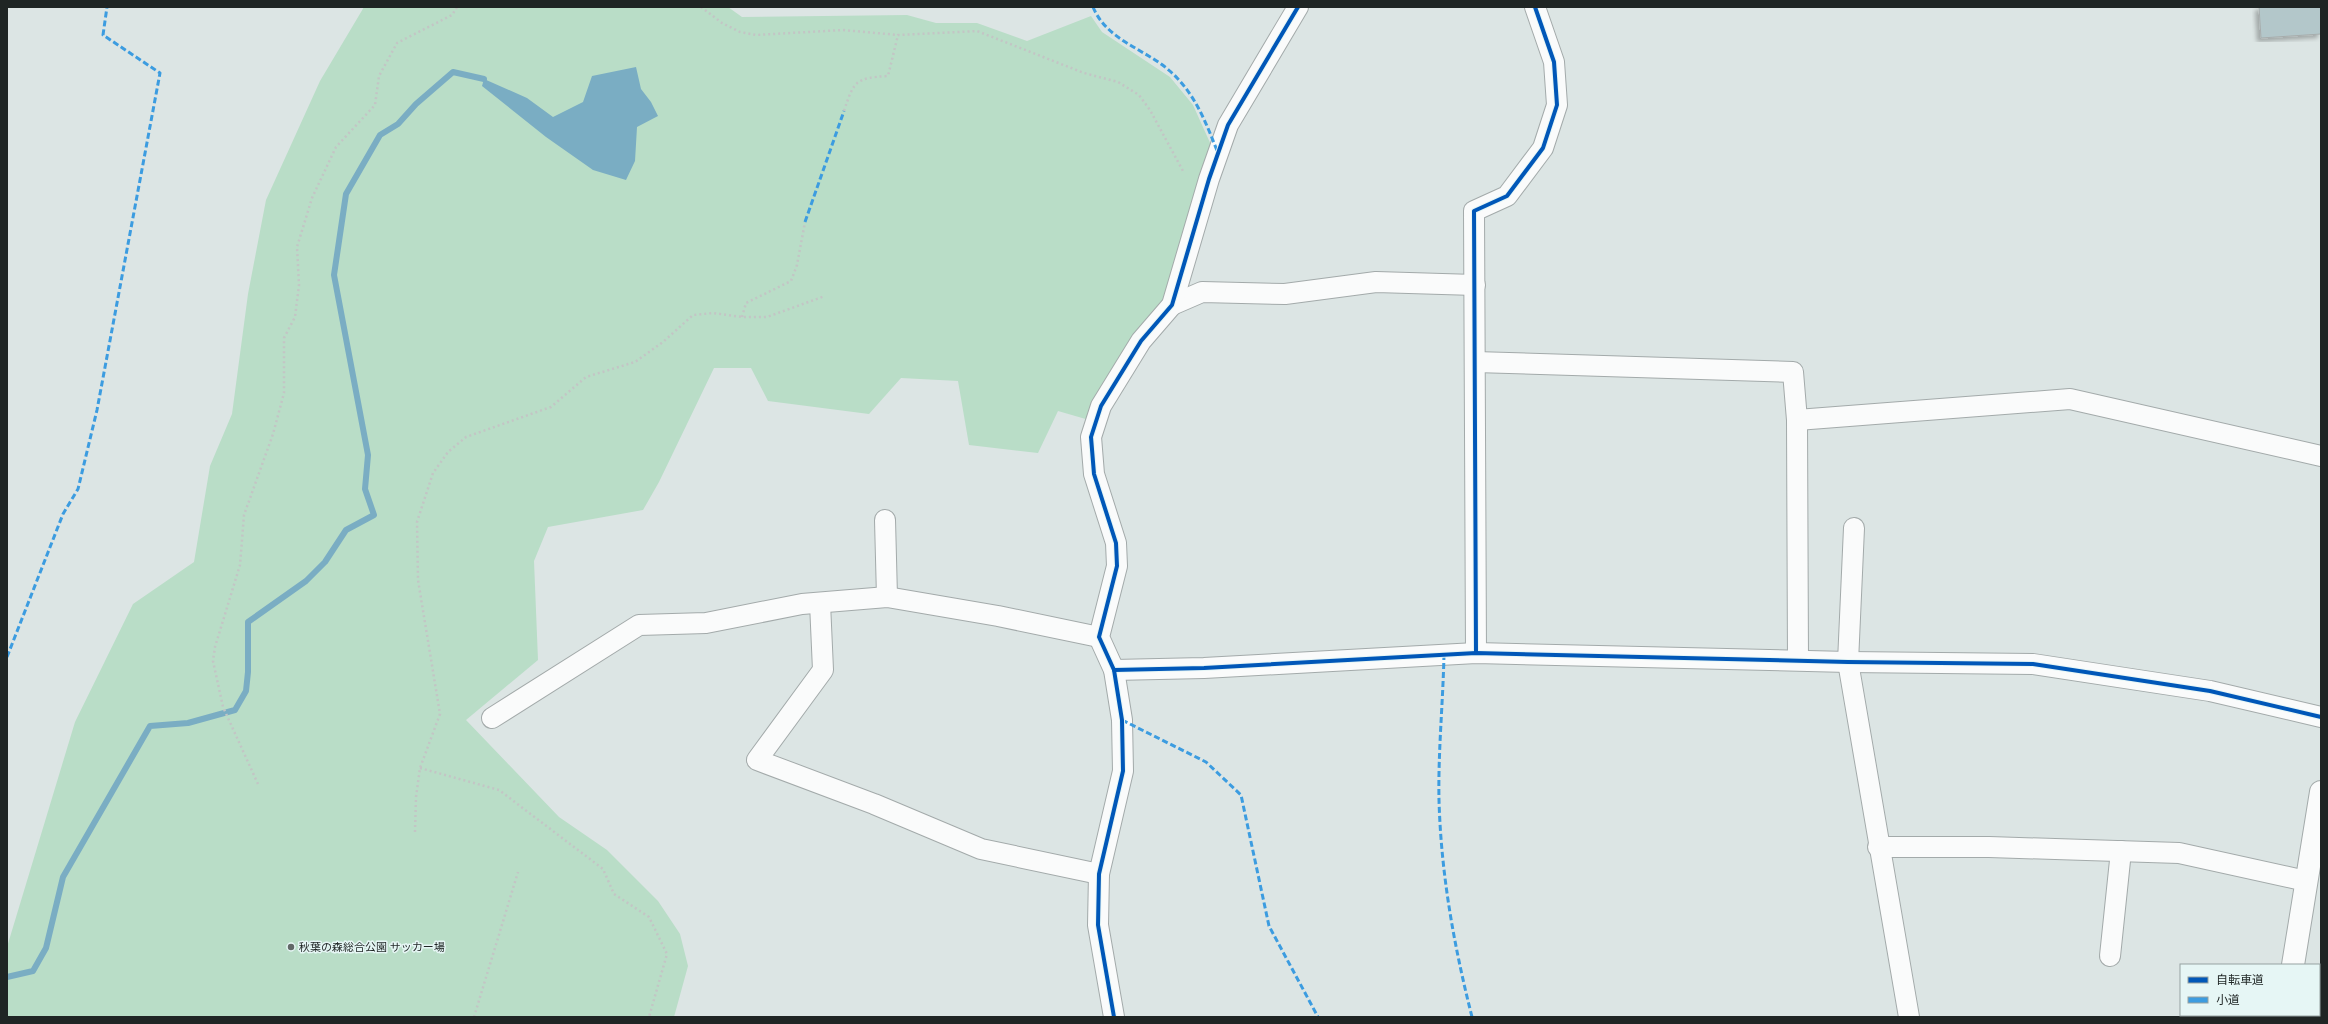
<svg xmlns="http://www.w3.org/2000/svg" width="2328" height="1024" viewBox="0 0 2328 1024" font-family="Roboto,'Noto Sans JP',sans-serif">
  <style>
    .green { fill: #b9ddc7 }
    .water { fill: #7aadc3 }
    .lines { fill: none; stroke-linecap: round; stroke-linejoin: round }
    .stream { stroke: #7aadc3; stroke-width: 6 }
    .building { fill: #b3c7ca; stroke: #a7adad; filter: url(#shadow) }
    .street-casing { stroke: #a3aaaa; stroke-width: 22 }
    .secondary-casing { stroke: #a3aaaa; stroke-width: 24 }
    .path { stroke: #c3c5c5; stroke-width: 2.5; stroke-dasharray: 2 3; stroke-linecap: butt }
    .street { stroke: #fafbfb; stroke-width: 20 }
    .secondary { stroke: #fafbfb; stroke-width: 22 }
    .quiet { stroke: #3c9ce0; stroke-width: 3; stroke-dasharray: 6 3; stroke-linecap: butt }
    .cycleway-casing { stroke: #e6f6f5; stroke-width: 6 }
    .cycleway { stroke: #0057b8; stroke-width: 4 }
    .poi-dot { fill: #616867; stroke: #e6f6f5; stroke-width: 1.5 }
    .labels { text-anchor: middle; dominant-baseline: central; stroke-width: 3; stroke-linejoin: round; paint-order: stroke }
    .poi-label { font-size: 11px; fill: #1f2524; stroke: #e6f6f5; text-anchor: start }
  </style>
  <defs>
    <filter id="shadow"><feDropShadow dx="-3.5" dy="3.5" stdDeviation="2" flood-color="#0004"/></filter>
  </defs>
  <rect width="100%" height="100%" fill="#dce5e4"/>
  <path class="green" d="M 364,7 L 728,7 L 742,17 L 907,15 L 936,23 L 977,23 L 1027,41 L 1091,16 L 1102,32 L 1170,77 L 1193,105 L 1216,156 L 1177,288 L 1096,422 L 1058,411 L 1038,453 L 969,445 L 958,381 L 901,378 L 869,414 L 768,401 L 751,368 L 714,368 L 659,482 L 643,510 L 548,527 L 534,561 L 538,660 L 466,720 L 559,817 L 607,850 L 658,901 L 680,934 L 688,966 L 674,1017 L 7,1017 L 7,947 L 75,722 L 133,604 L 194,562 L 210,466 L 232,414 L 248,294 L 266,200 L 320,81 Z"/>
  <path class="water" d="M 636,67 L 641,89 L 651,102 L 658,116 L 637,127 L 635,161 L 626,180 L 593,170 L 546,137 L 482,86 L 484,79 L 527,98 L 553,117 L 583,102 L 592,76 Z"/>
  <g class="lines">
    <path class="stream" d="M 7,977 L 33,971 L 46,948 L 63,877 L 150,726 L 188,723 L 235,710 L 246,691 L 248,672 L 248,622 L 306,581 L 325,562 L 346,530 L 374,515 L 365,489 L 368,455 L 334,275 L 346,194 L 380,135 L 398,124 L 416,104 L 453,72 L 484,79"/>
  </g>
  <path class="building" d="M 2259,7 L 2321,7 L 2321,34 L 2261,38 Z"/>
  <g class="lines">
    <g class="street-casing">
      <g id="street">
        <path d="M 1172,305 L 1202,292 L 1285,294 L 1376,282 L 1475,285"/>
        <path d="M 1475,362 L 1793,372 L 1797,420 L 1798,660"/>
        <path d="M 1797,420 L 2070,399 L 2321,456"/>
        <path d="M 885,520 L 887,597"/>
        <path d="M 1854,528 L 1848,662 L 1909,1017"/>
        <path d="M 820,603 L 823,670 L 757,760 L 874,804 L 981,849 L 1099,874"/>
        <path d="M 1476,653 L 1474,211 L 1507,196 L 1543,148 L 1557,105 L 1554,62 L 1535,7"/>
        <path d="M 1114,670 L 1204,668 L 1476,653 L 1848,662 L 2033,664 L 2210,691 L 2321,717"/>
        <path d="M 492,718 L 639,625 L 706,623 L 802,604 L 887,597 L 998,616 L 1099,637"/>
        <path d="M 1878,847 L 1989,847 L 2179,853 L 2306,881"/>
        <path d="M 2110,956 L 2121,851"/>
        <path d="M 1114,1017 L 1098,925 L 1099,874 L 1123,771 L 1122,720 L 1114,670 L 1099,637 L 1117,566 L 1116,543 L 1094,474 L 1091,437 L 1101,406 L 1141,341 L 1172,305 L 1209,179 L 1228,125 L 1298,7"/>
      </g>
    </g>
    <g class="secondary-casing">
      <g id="secondary">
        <path d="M 2293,965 L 2321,792"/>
        <path d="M 2287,1017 L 2287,1015"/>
      </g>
    </g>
    <g class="path">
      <path d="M 701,7 L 722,23 L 740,32 L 756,35 L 843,30 L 898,35"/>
      <path d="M 844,111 C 854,81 855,78 888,76 L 898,35 L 977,31 L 1084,73 L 1118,82 L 1139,95 L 1150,110 L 1183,171"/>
      <path d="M 742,317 L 746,303 L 791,281 L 797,265 L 805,222"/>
      <path d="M 420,768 L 499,790 L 603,869 L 614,894 L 649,917 L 667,954 L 649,1017"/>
      <path d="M 258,784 L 223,707 L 213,661 L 215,647 L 240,565 L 244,515 L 273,434 L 284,393 L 284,338 L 295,317 L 299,285 L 297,247 L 312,198 L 336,147 L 375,105 L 379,76 L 397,43 L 452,15 L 457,7"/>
      <path d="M 415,832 L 416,797 L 420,768 L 440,714 L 418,580 L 417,522 L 433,473 L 448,452 L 466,437 L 551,407 L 586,377 L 635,362 L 663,342 L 693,315 L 713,313 L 742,317 L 767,317 L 825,296"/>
      <path d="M 474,1017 L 518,872"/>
    </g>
    <use href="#street" class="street"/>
    <use href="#secondary" class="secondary"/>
    <g class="quiet">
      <path d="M 1093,7 C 1107,41 1146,49 1171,72 C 1196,95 1206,123 1218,153"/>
      <path d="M 805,222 L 844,111"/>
      <path d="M 1444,654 C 1443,703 1438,752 1439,800 C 1441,874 1454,946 1472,1017"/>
      <path d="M 7,657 L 63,514 L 78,489 L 97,410 L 160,73 L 103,35 L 107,7"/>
      <path d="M 1122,720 L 1206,762 L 1241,795 L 1269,926 L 1318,1017"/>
    </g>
    <g class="cycleway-casing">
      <g id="cycleway">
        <path d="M 1476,653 L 1474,211 L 1507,196 L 1543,148 L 1557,105 L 1554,62 L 1535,7"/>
        <path d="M 1114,670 L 1204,668 L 1476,653 L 1848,662 L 2033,664 L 2210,691 L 2321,717"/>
        <path d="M 1114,1017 L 1098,925 L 1099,874 L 1123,771 L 1122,720 L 1114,670 L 1099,637 L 1117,566 L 1116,543 L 1094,474 L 1091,437 L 1101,406 L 1141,341 L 1172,305 L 1209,179 L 1228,125 L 1298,7"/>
      </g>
    </g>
    <use href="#cycleway" class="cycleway"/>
  </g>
  <circle class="poi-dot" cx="291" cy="947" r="4"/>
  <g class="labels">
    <g class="poi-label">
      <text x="299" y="947">秋葉の森総合公園 サッカー場</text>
    </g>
  </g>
  <rect width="2328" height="1024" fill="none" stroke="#1f2524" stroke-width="16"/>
  <rect x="2180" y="964" width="140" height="52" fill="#e6f6f5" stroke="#96a2a1"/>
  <rect x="2188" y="977" width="20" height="6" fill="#0057b8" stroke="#96a2a1"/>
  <text x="2216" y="984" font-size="12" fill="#1f2524">自転車道</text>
  <rect x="2188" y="997" width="20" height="6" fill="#3c9ce0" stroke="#96a2a1"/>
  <text x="2216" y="1004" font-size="12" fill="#1f2524">小道</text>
</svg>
